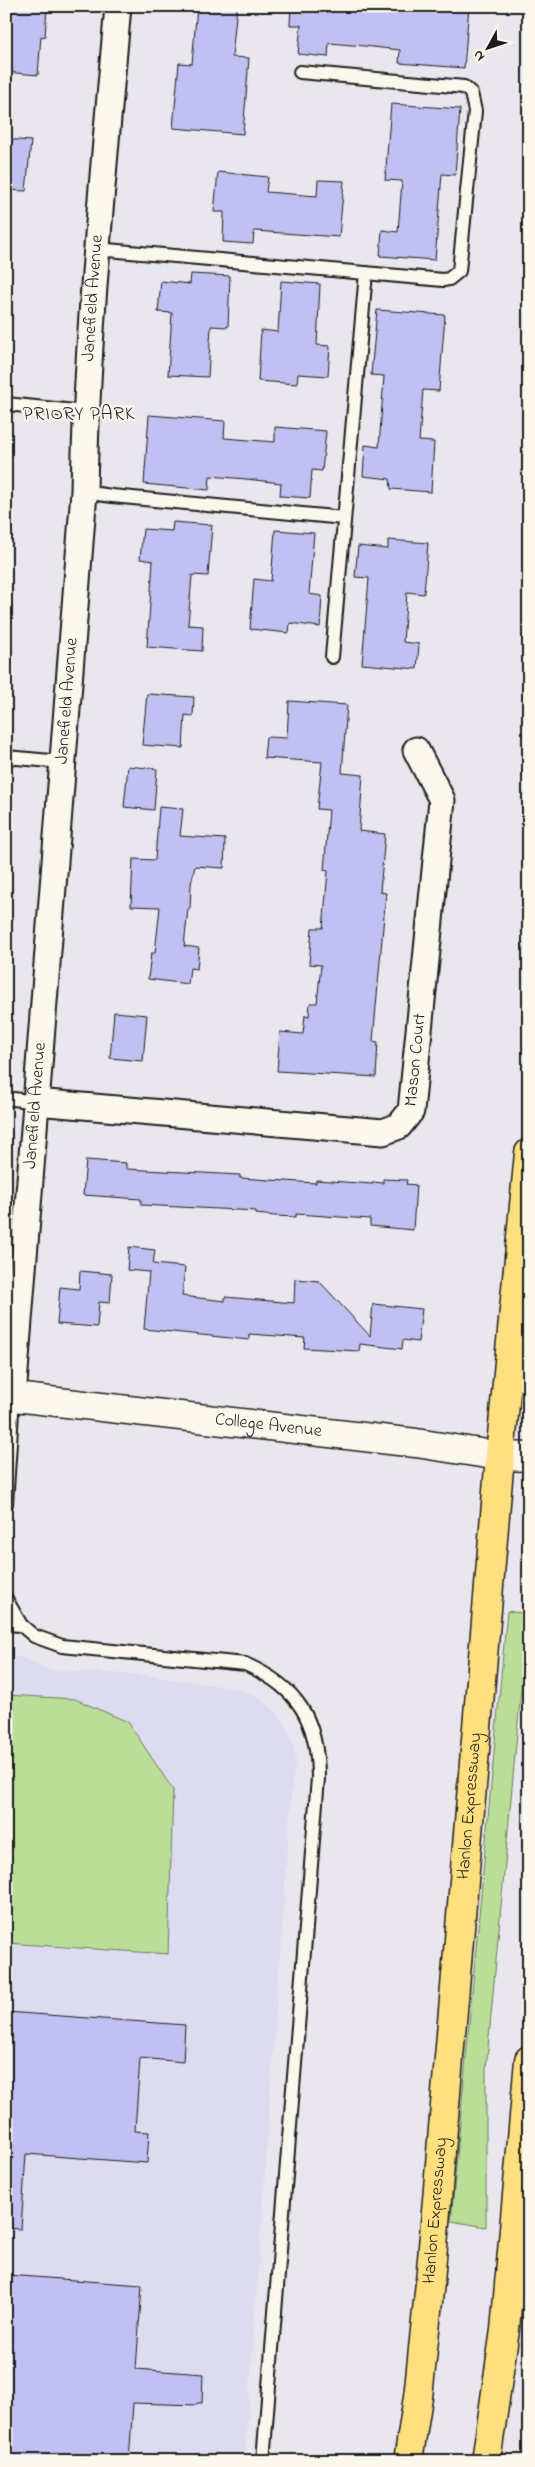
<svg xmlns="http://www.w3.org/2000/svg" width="535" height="2467" viewBox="0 0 535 2467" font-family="'Indie Flower',sans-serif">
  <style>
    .built { fill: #dddbf0 }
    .green { fill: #bade98; stroke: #6b7d5a }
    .building { fill: #c0c0f3; stroke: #1c1c1c }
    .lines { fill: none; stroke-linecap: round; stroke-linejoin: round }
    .lane-casing { stroke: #1c1c1c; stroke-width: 16 }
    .street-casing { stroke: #1c1c1c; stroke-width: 29 }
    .secondary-casing { stroke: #1c1c1c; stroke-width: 31 }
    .highway-casing { stroke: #1c1c1c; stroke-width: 31 }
    .lane { stroke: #fbf7ec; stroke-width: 12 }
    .street { stroke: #fbf7ec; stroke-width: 25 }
    .secondary { stroke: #fbf7ec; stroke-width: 28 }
    .highway { stroke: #fddf80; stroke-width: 28 }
    .labels { text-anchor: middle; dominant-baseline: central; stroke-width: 4.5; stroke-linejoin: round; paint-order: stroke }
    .street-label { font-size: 18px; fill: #1c1c1c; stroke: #fbf7ec }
    .neighbourhood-label { font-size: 19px; letter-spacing: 1px; fill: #1c1c1c; stroke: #fbf7ec }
  </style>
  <rect width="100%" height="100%" fill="#e9e6ee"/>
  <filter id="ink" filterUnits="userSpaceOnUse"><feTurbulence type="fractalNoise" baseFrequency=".02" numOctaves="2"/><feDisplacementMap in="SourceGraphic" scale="10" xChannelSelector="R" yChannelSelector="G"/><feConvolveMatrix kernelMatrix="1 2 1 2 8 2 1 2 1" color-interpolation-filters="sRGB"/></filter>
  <g filter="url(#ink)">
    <path class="built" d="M 6,1656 L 20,1657 L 49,1670 L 144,1675 L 239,1689 L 255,1696 L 272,1708 L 285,1724 L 293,1743 L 296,1764 L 292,1783 L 245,2461 L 6,2461 Z"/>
    <g class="green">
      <path d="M 507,1611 L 528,1614 L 486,2069 L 486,2227 L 451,2221 Z"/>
      <path d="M 6,1695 L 75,1699 L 128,1722 L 173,1790 L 168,1954 L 6,1943 Z"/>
    </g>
    <g class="building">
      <path d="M 6,6 L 47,6 L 45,37 L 41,36 L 38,75 L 6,72 Z"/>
      <path d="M 197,6 L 237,6 L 232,57 L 249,58 L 243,134 L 173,128 L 179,63 L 192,64 Z"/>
      <path d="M 291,6 L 358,6 L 393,9 L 393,6 L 469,6 L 464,68 L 399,63 L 400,50 L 364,46 L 329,43 L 328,57 L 298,54 L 301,25 L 290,25 Z"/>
      <path d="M 391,104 L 460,109 L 455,175 L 442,174 L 435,260 L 380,256 L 382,230 L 398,232 L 402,181 L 385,180 Z"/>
      <path d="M 6,139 L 31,141 L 26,191 L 6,190 Z"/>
      <path d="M 218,172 L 268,177 L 266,192 L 317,196 L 318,180 L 344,181 L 339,237 L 254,231 L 253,244 L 223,242 L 224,212 L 214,212 Z"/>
      <path d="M 191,274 L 230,276 L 228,327 L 211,326 L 208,377 L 168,375 L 172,313 L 158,312 L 161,281 L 190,284 Z"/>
      <path d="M 281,281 L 320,284 L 317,345 L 330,346 L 328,376 L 298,374 L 297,384 L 258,381 L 261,330 L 278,332 Z"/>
      <path d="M 377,310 L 445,315 L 439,391 L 423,390 L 419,441 L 434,442 L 431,492 L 391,489 L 390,479 L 363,476 L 365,445 L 379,447 L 384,376 L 371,375 Z"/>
      <path d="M 149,415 L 225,421 L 224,438 L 275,442 L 275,427 L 326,431 L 322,471 L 312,470 L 310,498 L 280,496 L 281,483 L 246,479 L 210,476 L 209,490 L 144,484 Z"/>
      <path d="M 173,522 L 212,525 L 208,576 L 192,575 L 188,625 L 203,626 L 202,651 L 147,647 L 153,561 L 140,559 L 143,529 L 172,531 Z"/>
      <path d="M 275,530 L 314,533 L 309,594 L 322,596 L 320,627 L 290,623 L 289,633 L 250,629 L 254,579 L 271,581 Z"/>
      <path d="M 388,540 L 428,543 L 424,594 L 407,592 L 403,642 L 419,644 L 417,669 L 362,664 L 369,578 L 355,577 L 358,546 L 388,549 Z"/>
      <path d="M 147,694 L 194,697 L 193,716 L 185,715 L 183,748 L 142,745 Z"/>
      <path d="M 289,701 L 347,705 L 342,773 L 363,775 L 359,831 L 385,834 L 380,892 L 386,893 L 373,1041 L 378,1042 L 376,1077 L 277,1071 L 280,1032 L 303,1034 L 305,1015 L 309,1016 L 310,1003 L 317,1003 L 321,965 L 309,964 L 312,928 L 323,928 L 328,871 L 324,870 L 329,810 L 317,809 L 322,762 L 264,758 L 266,737 L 287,738 Z"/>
      <path d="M 128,766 L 157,769 L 154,810 L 124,807 Z"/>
      <path d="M 159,807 L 183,809 L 180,836 L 225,839 L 224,868 L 195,866 L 191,884 L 190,909 L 188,909 L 184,946 L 199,948 L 197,969 L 190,968 L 188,984 L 148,979 L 151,953 L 155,953 L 160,907 L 131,906 L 133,859 L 155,860 Z"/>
      <path d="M 114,1012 L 147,1015 L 143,1061 L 110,1058 Z"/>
      <path d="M 86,1160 L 126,1163 L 126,1169 L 240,1175 L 240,1178 L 316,1183 L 316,1180 L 373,1184 L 373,1182 L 383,1183 L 383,1179 L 407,1180 L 406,1184 L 416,1185 L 413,1230 L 370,1226 L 370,1219 L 296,1214 L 296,1217 L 275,1216 L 256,1214 L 256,1211 L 141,1205 L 141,1199 L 83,1195 Z"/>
      <path d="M 129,1247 L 155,1250 L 153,1264 L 185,1267 L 182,1296 L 225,1301 L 225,1297 L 294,1303 L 295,1279 L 319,1281 L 370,1336 L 373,1304 L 422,1309 L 418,1342 L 403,1340 L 402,1349 L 360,1344 L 359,1351 L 304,1348 L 305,1338 L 249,1334 L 249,1340 L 144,1329 L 149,1272 L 127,1270 Z"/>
      <path d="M 80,1271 L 112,1274 L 110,1303 L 99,1302 L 97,1327 L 57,1324 L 60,1287 L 79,1289 Z"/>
      <path d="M 6,2012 L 185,2025 L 183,2062 L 140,2058 L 135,2131 L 149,2132 L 147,2163 L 26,2154 L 21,2229 L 6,2228 Z"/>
      <path d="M 6,2275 L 142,2285 L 136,2369 L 203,2374 L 202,2403 L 197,2403 L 197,2405 L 133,2403 L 129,2461 L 6,2461 Z"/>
    </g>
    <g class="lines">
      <g class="lane-casing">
        <g id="lane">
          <path d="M 96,249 L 443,280 L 449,279 L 459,271 L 475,111 L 471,93 L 464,87 L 300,72"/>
          <path d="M 6,404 L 85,412"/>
          <path d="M 84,492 L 112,496 L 344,518"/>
          <path d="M 332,657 L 366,273"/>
          <path d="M 6,757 L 62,762"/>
          <path d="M 6,1098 L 36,1102"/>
          <path d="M 6,1504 L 13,1397"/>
          <path d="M 6,1599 L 21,1625"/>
          <path d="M 6,1624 L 21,1625 L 34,1636 L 62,1646 L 245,1664 C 298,1687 318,1720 318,1778 L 263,2461"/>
        </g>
      </g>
      <g class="street-casing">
        <g id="street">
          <path id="s1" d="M 36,1102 L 383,1132 L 399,1126 L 411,1111 L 442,800 L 416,750"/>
          <path id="s2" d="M 13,1397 L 84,492 C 87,329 104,168 118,6"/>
        </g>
      </g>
      <g class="secondary-casing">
        <g id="secondary">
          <path id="s3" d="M 6,1396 L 416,1443 L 500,1456 L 529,1457"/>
        </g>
      </g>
      <g class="highway-casing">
        <g id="highway">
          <path id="s4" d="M 408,2461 L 418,2397 L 430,2282 L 500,1456 L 529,1153"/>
          <path d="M 486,2461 L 505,2330 L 529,2060"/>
        </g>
      </g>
      <use href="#lane" class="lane"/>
      <use href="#street" class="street"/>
      <use href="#secondary" class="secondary"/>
      <use href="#highway" class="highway"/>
    </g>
  </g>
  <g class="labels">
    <g class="street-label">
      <text stroke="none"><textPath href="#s2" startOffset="1102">Janefield Avenue</textPath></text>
      <text stroke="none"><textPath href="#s2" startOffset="698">Janefield Avenue</textPath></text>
      <text stroke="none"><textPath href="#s1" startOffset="436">Mason Court</textPath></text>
      <text stroke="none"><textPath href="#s2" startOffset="292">Janefield Avenue</textPath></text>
      <text stroke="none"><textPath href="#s3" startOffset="264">College Avenue</textPath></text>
      <text stroke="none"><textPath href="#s4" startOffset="658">Hanlon Expressway</textPath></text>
      <text stroke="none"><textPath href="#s4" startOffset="252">Hanlon Expressway</textPath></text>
    </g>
    <g class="neighbourhood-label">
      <text x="79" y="414">PRIORY PARK</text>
    </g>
  </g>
  <rect width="535" height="2467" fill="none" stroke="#fbf7ec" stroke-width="25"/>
  <rect x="12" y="12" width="510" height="2442" fill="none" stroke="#1c1c1c" stroke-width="2" filter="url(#ink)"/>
  <g transform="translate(488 48) rotate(230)" stroke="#fbf7ec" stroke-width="4" paint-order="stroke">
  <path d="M0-4L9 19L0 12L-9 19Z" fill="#1c1c1c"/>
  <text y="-8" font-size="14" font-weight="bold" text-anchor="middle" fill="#1c1c1c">N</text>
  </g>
</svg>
